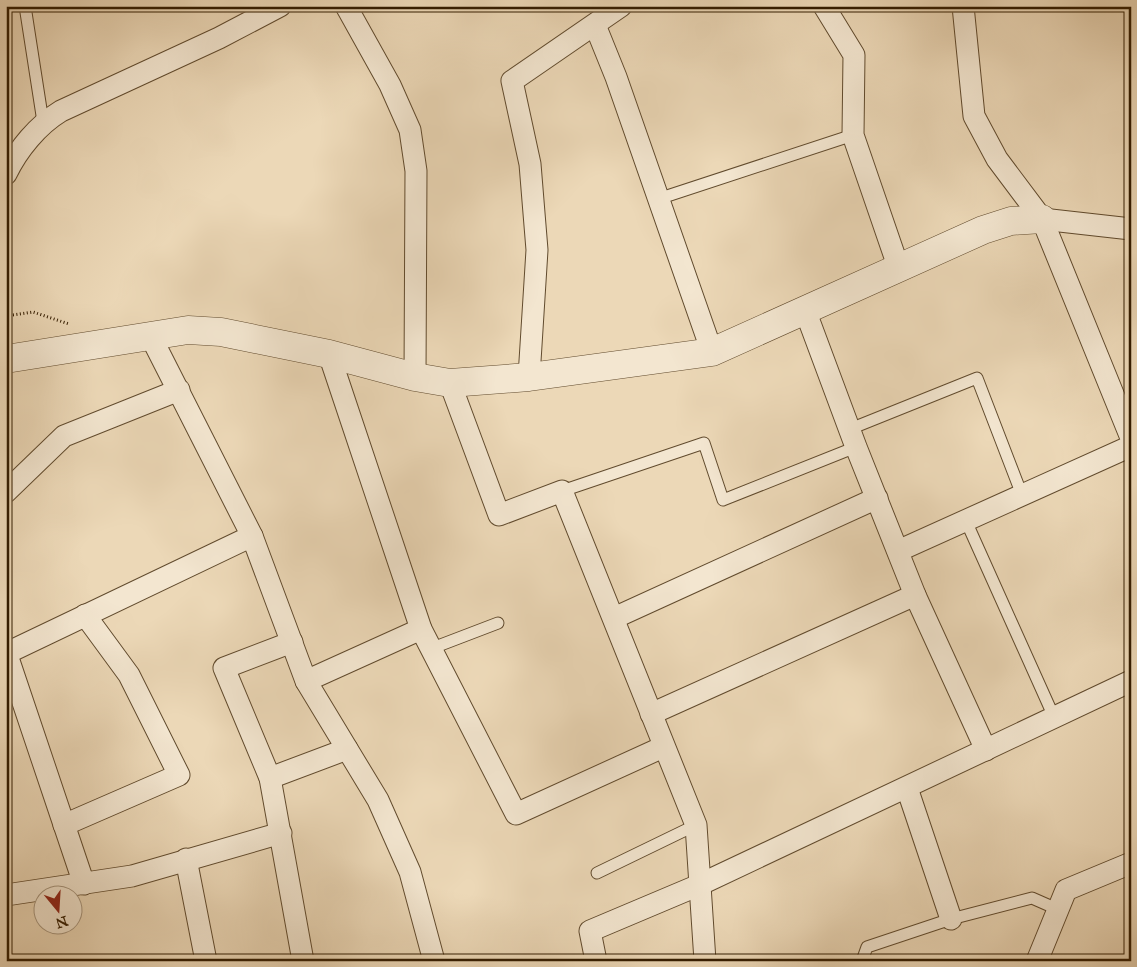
<svg xmlns="http://www.w3.org/2000/svg" width="1137" height="967" viewBox="0 0 1137 967" font-family="'IM FELL Great Primer',serif">
  <style>
    .lines { fill: none; stroke-linecap: round; stroke-linejoin: round }
    .service-casing { stroke: #614b2e; stroke-width: 13 }
    .minor-casing { stroke: #614b2e; stroke-width: 23 }
    .tertiary-casing { stroke: #614b2e; stroke-width: 29 }
    .path { stroke: #331c00; stroke-width: 3; stroke-dasharray: 1 2.5; stroke-linecap: butt }
    .service { stroke: #f3e6d0; stroke-width: 11 }
    .minor { stroke: #f3e6d0; stroke-width: 21 }
    .tertiary { stroke: #f3e6d0; stroke-width: 28 }
  </style>
  <rect width="100%" height="100%" fill="#ecd8b7"/>
  <filter id="stains"><feTurbulence type="fractalNoise" baseFrequency=".004" numOctaves="4"/><feColorMatrix values="0 0 0 0 .2 0 0 0 0 .09 0 0 0 0 .02 0 0 0 .5 -.17"/></filter>
  <radialGradient id="worn" r=".72"><stop offset=".6" stop-color="#630" stop-opacity="0"/><stop offset="1" stop-color="#630" stop-opacity=".3"/></radialGradient>
  <g class="lines">
    <g class="service-casing">
      <g id="service">
        <path d="M 25,6 L 43,122"/>
        <path d="M 658,199 L 853,135"/>
        <path d="M 850,429 L 977,378 L 1022,495"/>
        <path d="M 562,491 L 704,443 L 723,500 L 856,447"/>
        <path d="M 966,521 L 1054,717"/>
        <path d="M 430,649 L 498,623"/>
        <path d="M 597,873 L 696,825"/>
        <path d="M 862,961 L 867,947 L 951,919 L 1032,898 L 1057,909"/>
      </g>
    </g>
    <g class="minor-casing">
      <g id="minor">
        <path d="M 346,6 L 390,85 L 410,130 L 416,171 L 415,377"/>
        <path d="M 824,6 L 854,55 L 853,135 L 898,266"/>
        <path d="M 963,6 L 974,116 L 997,159 L 1042,219 L 1131,438"/>
        <path d="M 595,25 L 616,77 L 712,352"/>
        <path d="M 6,174 C 18,149 38,125 61,111 L 219,38 L 280,6"/>
        <path d="M 1042,219 L 1131,229"/>
        <path d="M 805,310 L 856,447 L 915,595 L 986,750"/>
        <path d="M 150,335 L 252,536 L 306,681 L 378,800 L 410,872 L 434,961"/>
        <path d="M 329,354 L 421,629 L 516,814 L 663,747"/>
        <path d="M 529,377 L 537,250 L 530,164 L 512,81 L 621,6"/>
        <path d="M 450,383 L 499,515 L 562,491 L 696,825 L 705,961"/>
        <path d="M 6,492 L 64,436 L 179,390"/>
        <path d="M 898,551 L 1131,446"/>
        <path d="M 614,618 L 877,498"/>
        <path d="M 292,642 L 224,668 L 270,778 L 303,961"/>
        <path d="M 6,652 L 84,884"/>
        <path d="M 7,653 L 252,536"/>
        <path d="M 306,681 L 421,629"/>
        <path d="M 651,714 L 915,595"/>
        <path d="M 270,778 L 347,749"/>
        <path d="M 907,788 L 951,919"/>
        <path d="M 64,825 L 179,775 L 129,675 L 85,615"/>
        <path d="M 186,859 L 206,961"/>
        <path d="M 6,895 L 132,876 L 281,833"/>
        <path d="M 596,961 L 590,931 L 699,885 L 1131,681"/>
        <path d="M 1037,961 L 1066,890 L 1131,863"/>
      </g>
    </g>
    <g class="tertiary-casing">
      <path id="tertiary" d="M 6,359 L 188,330 L 221,332 L 329,354 L 415,377 L 450,383 L 529,377 L 712,352 L 983,230 L 1011,221 L 1042,219"/>
    </g>
    <g class="path">
      <path d="M 6,267 L 9,272 L 6,282"/>
      <path d="M 6,316 L 33,312 L 69,324"/>
    </g>
    <use href="#service" class="service"/>
    <use href="#minor" class="minor"/>
    <use href="#tertiary" class="tertiary"/>
  </g>
  <rect width="1137" height="967" fill="none" stroke="#ecd8b7" stroke-width="25"/>
  <rect x="8" y="8" width="1122" height="952" fill="none" stroke="#331c00" stroke-width="2.5"/>
  <rect x="12" y="12" width="1112" height="942" fill="none" stroke="#331c00"/>
  <g transform="translate(58 910) rotate(162)"><circle r="24" fill="#f3e6d0" stroke="#a6957d"/>
  <path d="M0-4L9 19L0 12L-9 19Z" fill="#8f2418"/>
  <text y="-8" font-size="14" font-weight="bold" text-anchor="middle" fill="#331c00">N</text>
  </g>
  <rect width="100%" height="100%" filter="url(#stains)"/>
  <rect width="100%" height="100%" fill="url(#worn)"/>
</svg>
